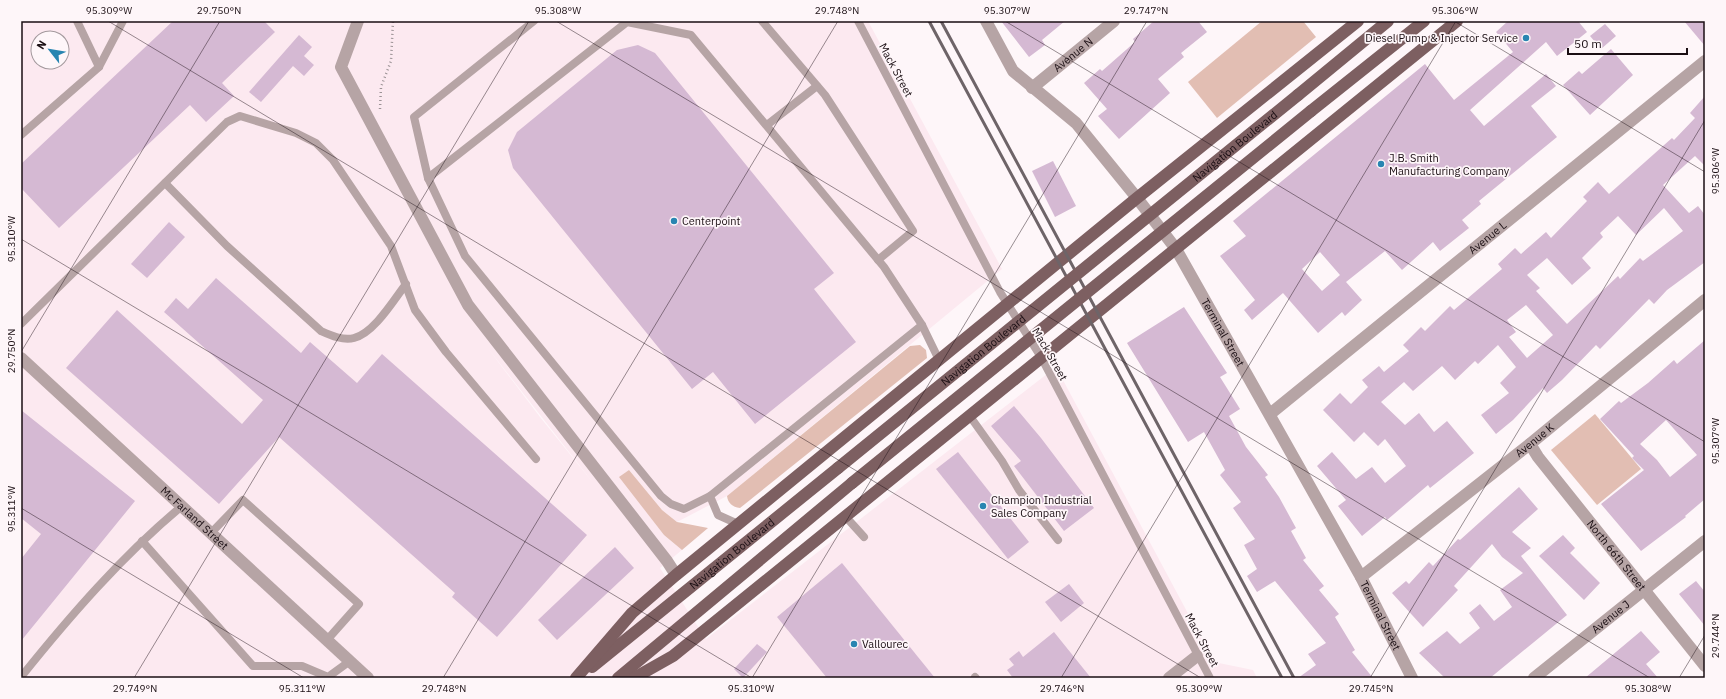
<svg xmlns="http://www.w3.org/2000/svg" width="1726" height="699" viewBox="0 0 1726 699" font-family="'IBM Plex Sans',sans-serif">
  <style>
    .built { fill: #fce9f0; fill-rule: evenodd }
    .green { fill: #e2beb3 }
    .building { fill: #d5b9d3; fill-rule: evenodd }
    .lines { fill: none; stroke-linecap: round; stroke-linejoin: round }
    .path { stroke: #9c9396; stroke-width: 2.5; stroke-dasharray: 1 3; stroke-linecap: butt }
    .lane { stroke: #b6a4a5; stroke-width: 8 }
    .street { stroke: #b6a4a5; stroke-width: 12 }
    .primary { stroke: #7d5f61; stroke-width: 12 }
    .rail { stroke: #6e6468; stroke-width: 3 }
    .primary-bridge { stroke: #7d5f61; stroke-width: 12 }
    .ticks { fill: none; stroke: #1a0e13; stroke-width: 1; stroke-opacity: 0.45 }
    .poi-dot { fill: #2885b1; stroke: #fef6f9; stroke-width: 1.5 }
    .labels { text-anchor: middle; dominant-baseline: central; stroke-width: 3.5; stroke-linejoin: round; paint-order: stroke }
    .poi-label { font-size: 11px; fill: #1a0e13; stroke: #fef6f9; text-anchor: start }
    .street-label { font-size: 11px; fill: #1a0e13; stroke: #fef6f9 }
    .neatline { fill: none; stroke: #1a0e13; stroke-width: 1.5 }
    .ticks-label { font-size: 10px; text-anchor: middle; fill: #1a0e13 }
  </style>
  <rect width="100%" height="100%" fill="#fef6f9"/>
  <path class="built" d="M 21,21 L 868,21 L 1002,269 L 727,496 L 677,522 L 662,510 L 629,470 L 620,477 L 664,535 L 682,550 L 660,568 L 706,639 L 1056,367 L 1214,662 L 1253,670 L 1257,678 L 21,678 ZM 38,38 L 62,38 L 62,62 L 38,62 ZM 487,347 L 594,484 L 540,417 Z"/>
  <g class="green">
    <path d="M 1262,21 L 1303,21 L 1316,37 L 1217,118 L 1188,82 Z"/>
    <path d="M 920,345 L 926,350 L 927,358 L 740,508 C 732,507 728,503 727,496 L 910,346 Z"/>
    <path d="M 1595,414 L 1641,469 L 1597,505 L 1551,450 Z"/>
    <path d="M 629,470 L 662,510 L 677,522 L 708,528 L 682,550 L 664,535 L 619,477 Z"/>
  </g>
  <g class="building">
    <path d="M 173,21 L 264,21 L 275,32 L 222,83 L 234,96 L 206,122 L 190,105 L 59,228 L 21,188 L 21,164 Z"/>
    <path d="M 1001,21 L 1065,21 L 1042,40 L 1045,45 L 1029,57 Z"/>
    <path d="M 1154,21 L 1198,21 L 1207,32 L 1181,53 L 1184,57 L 1158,79 L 1170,93 L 1119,139 L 1098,116 L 1107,109 L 1084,83 L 1100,69 L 1102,71 L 1135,42 L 1133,39 Z"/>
    <path d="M 1508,21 L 1578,21 L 1587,32 L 1557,56 L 1546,42 L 1470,110 L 1484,126 L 1546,74 L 1556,86 L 1531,106 L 1557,137 L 1479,201 L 1481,204 L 1462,220 L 1469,228 L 1440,251 L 1433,242 L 1402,270 L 1385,251 L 1346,282 L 1362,300 L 1345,316 L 1342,312 L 1318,333 L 1283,293 L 1252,320 L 1244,310 L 1255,300 L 1220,256 L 1246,236 L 1233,221 L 1425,64 L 1454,100 L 1513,52 L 1496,32 ZM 1320,252 L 1340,275 L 1322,291 L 1302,269 Z"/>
    <path d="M 1684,21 L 1705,21 L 1705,46 Z"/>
    <path d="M 1605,24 L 1616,36 L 1601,49 L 1590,36 Z"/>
    <path d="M 299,35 L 312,47 L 304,56 L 314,65 L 304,76 L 293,66 L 261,102 L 249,92 Z"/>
    <path d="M 638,45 L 655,53 L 834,273 L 814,289 L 856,342 L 755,424 L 713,372 L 692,389 L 513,168 L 508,150 L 517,132 L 617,50 Z"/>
    <path d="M 1611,49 L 1633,75 L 1590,115 L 1563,85 L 1579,71 L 1582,74 Z"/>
    <path d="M 1705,96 L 1705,166 L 1695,156 L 1663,185 L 1689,213 L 1698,206 L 1705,215 L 1705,262 L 1667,290 L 1654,304 L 1649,299 L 1600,349 L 1596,345 L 1562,380 L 1547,393 L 1543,388 L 1513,420 L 1496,434 L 1481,415 L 1509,393 L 1500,383 L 1516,367 L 1498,345 L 1478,364 L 1475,361 L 1455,380 L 1442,366 L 1413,391 L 1404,382 L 1381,402 L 1405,425 L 1419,413 L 1434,432 L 1447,421 L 1474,453 L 1430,488 L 1428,485 L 1387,520 L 1385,517 L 1362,536 L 1338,506 L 1346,500 L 1317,466 L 1332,452 L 1356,479 L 1372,467 L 1385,483 L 1406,466 L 1385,439 L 1378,446 L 1364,432 L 1354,442 L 1323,410 L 1340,393 L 1351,404 L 1368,387 L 1362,380 L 1379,366 L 1384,372 L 1409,351 L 1403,345 L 1421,327 L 1425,331 L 1450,306 L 1454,310 L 1502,269 L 1498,264 L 1515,248 L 1521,254 L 1546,232 L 1551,238 L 1587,201 L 1583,197 L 1598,182 L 1609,194 L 1672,138 L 1674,140 L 1695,118 L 1690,113 ZM 1664,208 L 1683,231 L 1643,261 L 1640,258 L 1620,279 L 1618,276 L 1567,324 L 1536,291 L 1540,288 L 1527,275 L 1547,258 L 1572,285 L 1591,268 L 1582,258 L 1603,237 L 1600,233 L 1618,216 L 1636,235 ZM 1526,305 L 1553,335 L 1527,358 L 1509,337 L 1516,332 L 1507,320 Z"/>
    <path d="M 1053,161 L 1076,206 L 1055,217 L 1032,171 Z"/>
    <path d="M 169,222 L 185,237 L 147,278 L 131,264 Z"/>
    <path d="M 216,278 L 301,353 L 310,342 L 357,383 L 382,354 L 587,535 L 497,637 L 452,597 L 455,593 L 279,437 L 219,504 L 66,368 L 117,310 L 242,424 L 263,400 L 164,312 L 176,298 L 188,309 Z"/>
    <path d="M 1184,307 L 1227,373 L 1220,377 L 1240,409 L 1229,416 L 1246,447 L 1268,475 L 1265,477 L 1279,497 L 1296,528 L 1291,531 L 1306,558 L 1303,560 L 1324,586 L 1319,590 L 1339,614 L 1335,617 L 1355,650 L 1352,652 L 1373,678 L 1298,678 L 1316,665 L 1308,654 L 1326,643 L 1275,581 L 1257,592 L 1247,576 L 1257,569 L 1244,545 L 1255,539 L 1233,508 L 1241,502 L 1220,475 L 1225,470 L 1204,432 L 1188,442 L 1127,343 Z"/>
    <path d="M 1705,340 L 1705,499 L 1685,516 L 1686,517 L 1641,551 L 1601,504 L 1644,470 L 1632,458 L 1634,456 L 1600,419 L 1619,401 L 1621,403 L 1648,383 L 1674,360 L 1677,364 ZM 1666,420 L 1697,455 L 1670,477 L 1657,460 L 1640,444 Z"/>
    <path d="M 1014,406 L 1041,438 L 1094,508 L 1064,531 L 1014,466 L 1021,461 L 991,426 Z"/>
    <path d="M 21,410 L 135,501 L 21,641 L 21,559 L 41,534 L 21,518 Z"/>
    <path d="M 958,452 L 1029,542 L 1008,559 L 936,469 Z"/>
    <path d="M 1519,487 L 1538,509 L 1512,532 L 1531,548 L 1521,556 L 1567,615 L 1490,678 L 1445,678 L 1419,653 L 1447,631 L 1460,644 L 1480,628 L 1469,613 L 1480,604 L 1494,621 L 1512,607 L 1500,590 L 1523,573 L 1502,557 L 1492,544 L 1454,586 L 1458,590 L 1423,627 L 1392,593 L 1406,581 L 1409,584 L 1429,562 L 1433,566 L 1458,539 L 1460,540 Z"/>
    <path d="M 1563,535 L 1575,548 L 1570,553 L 1600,583 L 1584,600 L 1539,556 Z"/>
    <path d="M 615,547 L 634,568 L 557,640 L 538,620 Z"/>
    <path d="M 842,563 L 935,678 L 827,678 L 777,617 Z"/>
    <path d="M 1696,581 L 1705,592 L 1705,626 L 1679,594 Z"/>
    <path d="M 1069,584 L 1084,603 L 1061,622 L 1045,602 Z"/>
    <path d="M 1641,631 L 1660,652 L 1646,664 L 1658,678 L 1585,678 Z"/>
    <path d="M 1054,632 L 1091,678 L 1013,678 L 1007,670 L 1014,665 L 1009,659 L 1019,651 L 1023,657 Z"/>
    <path d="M 757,644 L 767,652 L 743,678 L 734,669 Z"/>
  </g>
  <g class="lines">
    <path class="path" d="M 380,109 L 381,87 L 391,61 L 393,21"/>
    <g class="lane">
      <path d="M 77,21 L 99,67"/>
      <path d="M 762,21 L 825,95 L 913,231 L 878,260"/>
      <path d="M 858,21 L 1000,292 L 1041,357 L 1210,678"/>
      <path d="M 767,125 L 817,86"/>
      <path d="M 21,135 L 99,67 L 123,21"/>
      <path d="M 428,178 L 414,117 L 534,21"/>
      <path d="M 165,183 L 227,246 L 321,331 C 330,335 343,341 354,338 C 374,333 393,301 406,284"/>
      <path d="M 21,324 L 227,122 L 240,116 L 296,133 L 316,143 L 333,160 L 391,246 L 415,310 L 446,352 L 536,459"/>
      <path d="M 969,415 L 1002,461 L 1019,490 L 1058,540"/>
      <path d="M 710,496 L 684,509 L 671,504 L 661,496 L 465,256 L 428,178 L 627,22 L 691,35 L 884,267 L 922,325"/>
      <path d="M 845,516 L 864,537"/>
      <path d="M 738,524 L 718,515 L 710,496 L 922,325 L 939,360"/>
      <path d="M 211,533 L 243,500 L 359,604 L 327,640"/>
      <path d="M 142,541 L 253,666 L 302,666 L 328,677 L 350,661"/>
      <path d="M 21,677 C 70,616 122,556 182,506"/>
      <path d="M 975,677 L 976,678"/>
    </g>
    <g class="street">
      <path d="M 358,21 L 341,67 L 468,305 L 667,561 L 676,575"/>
      <path id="s1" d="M 986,21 L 1013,71 L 1076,123 L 1137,198 L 1176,249 L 1361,577 L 1412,678"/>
      <path id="s2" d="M 1032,88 L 1114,21"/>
      <path id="s3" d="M 21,358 L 368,678"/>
      <path id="s4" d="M 1270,414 L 1705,61"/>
      <path id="s5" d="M 1530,444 L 1538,457 L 1705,666"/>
      <path id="s6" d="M 1361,577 L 1530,444 L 1705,300"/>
      <path d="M 1169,678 L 1197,656"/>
      <path id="s7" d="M 1534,678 L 1705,541"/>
    </g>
    <g class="primary">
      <path d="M 1298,95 L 1388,21"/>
      <path d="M 1311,111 L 1424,21"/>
      <path id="s8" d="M 592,667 L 838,468"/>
      <path d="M 576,678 L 632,613 L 676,575 L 1137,198 L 1358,21"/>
      <path d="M 618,678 L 852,483"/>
      <path d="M 634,678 L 673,656 L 1457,21"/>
    </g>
    <g class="rail">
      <path d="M 929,21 L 1282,678"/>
      <path d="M 941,21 L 1294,678"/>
    </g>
    <g class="primary-bridge">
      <path id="s9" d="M 838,468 L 1298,95"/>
      <path d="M 852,483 L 1311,111"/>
    </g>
  </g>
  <path class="ticks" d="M 108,21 L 1201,678M 556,21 L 1650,678M 1005,21 L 1705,442M 1454,21 L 1705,172M 21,239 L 752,678M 21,352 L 220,21M 21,508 L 304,678M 134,678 L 529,21M 443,678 L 838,21M 752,678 L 1147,21M 1061,678 L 1456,21M 1370,678 L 1705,120M 1679,678 L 1705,635"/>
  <g class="poi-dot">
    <circle cx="1526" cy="38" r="4"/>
    <circle cx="1381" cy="164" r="4"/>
    <circle cx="674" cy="221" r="4"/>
    <circle cx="983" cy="506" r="4"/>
    <circle cx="854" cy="644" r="4"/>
  </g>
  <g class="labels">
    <g class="poi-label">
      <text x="1518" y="38" text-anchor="end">Diesel Pump &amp; Injector Service</text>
      <text x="1389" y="158">J.B. Smith<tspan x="1389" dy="13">Manufacturing Company</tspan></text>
      <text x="682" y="221">Centerpoint</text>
      <text x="991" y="500">Champion Industrial<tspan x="991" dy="13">Sales Company</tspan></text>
      <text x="862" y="644">Vallourec</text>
    </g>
    <g class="street-label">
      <text stroke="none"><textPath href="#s2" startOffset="53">Avenue N</textPath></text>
      <text transform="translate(896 70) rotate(62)">Mack Street</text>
      <text stroke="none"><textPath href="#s9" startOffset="511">Navigation Boulevard</textPath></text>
      <text stroke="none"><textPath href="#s4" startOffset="280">Avenue L</textPath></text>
      <text stroke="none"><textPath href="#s1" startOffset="395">Terminal Street</textPath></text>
      <text stroke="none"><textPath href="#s9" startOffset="187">Navigation Boulevard</textPath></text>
      <text transform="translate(1050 354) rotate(60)">Mack Street</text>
      <text stroke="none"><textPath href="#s6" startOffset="221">Avenue K</textPath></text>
      <text stroke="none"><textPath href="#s3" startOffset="236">Mc Farland Street</textPath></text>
      <text stroke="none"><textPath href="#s8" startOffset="180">Navigation Boulevard</textPath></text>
      <text stroke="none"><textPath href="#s5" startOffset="141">North 66th Street</textPath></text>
      <text stroke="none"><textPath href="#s1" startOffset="719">Terminal Street</textPath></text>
      <text stroke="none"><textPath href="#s7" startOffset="98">Avenue J</textPath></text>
      <text transform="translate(1202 640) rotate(62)">Mack Street</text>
    </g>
  </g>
  <rect width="1726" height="699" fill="none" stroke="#fef6f9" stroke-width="44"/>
  <g transform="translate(50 50) rotate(301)"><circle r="19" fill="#fef6f9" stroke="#a3999d"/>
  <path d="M0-3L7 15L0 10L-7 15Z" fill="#2885b1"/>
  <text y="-6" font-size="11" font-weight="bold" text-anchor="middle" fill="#1a0e13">N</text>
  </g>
  <path d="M1568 48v6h119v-6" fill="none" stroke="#1a0e13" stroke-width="2"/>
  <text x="1574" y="48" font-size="12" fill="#1a0e13" stroke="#fef6f9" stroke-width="3" paint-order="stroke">50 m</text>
  <rect x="22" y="22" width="1682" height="655" class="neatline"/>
  <g class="ticks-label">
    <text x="109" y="14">95.309°W</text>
    <text x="219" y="14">29.750°N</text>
    <text x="558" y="14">95.308°W</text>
    <text x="837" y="14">29.748°N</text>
    <text x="1007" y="14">95.307°W</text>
    <text x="1146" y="14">29.747°N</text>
    <text x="1455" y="14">95.306°W</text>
    <text transform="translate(1715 171) rotate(-90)" y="4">95.306°W</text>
    <text transform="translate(11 239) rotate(-90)" y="4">95.310°W</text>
    <text transform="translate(11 351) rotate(-90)" y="4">29.750°N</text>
    <text transform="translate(1715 441) rotate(-90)" y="4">95.307°W</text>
    <text transform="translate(11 509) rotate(-90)" y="4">95.311°W</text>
    <text transform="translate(1715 636) rotate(-90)" y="4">29.744°N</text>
    <text x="135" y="692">29.749°N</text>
    <text x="302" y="692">95.311°W</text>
    <text x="444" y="692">29.748°N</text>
    <text x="751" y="692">95.310°W</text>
    <text x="1062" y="692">29.746°N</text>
    <text x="1199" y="692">95.309°W</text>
    <text x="1371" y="692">29.745°N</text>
    <text x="1648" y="692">95.308°W</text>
  </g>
</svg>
